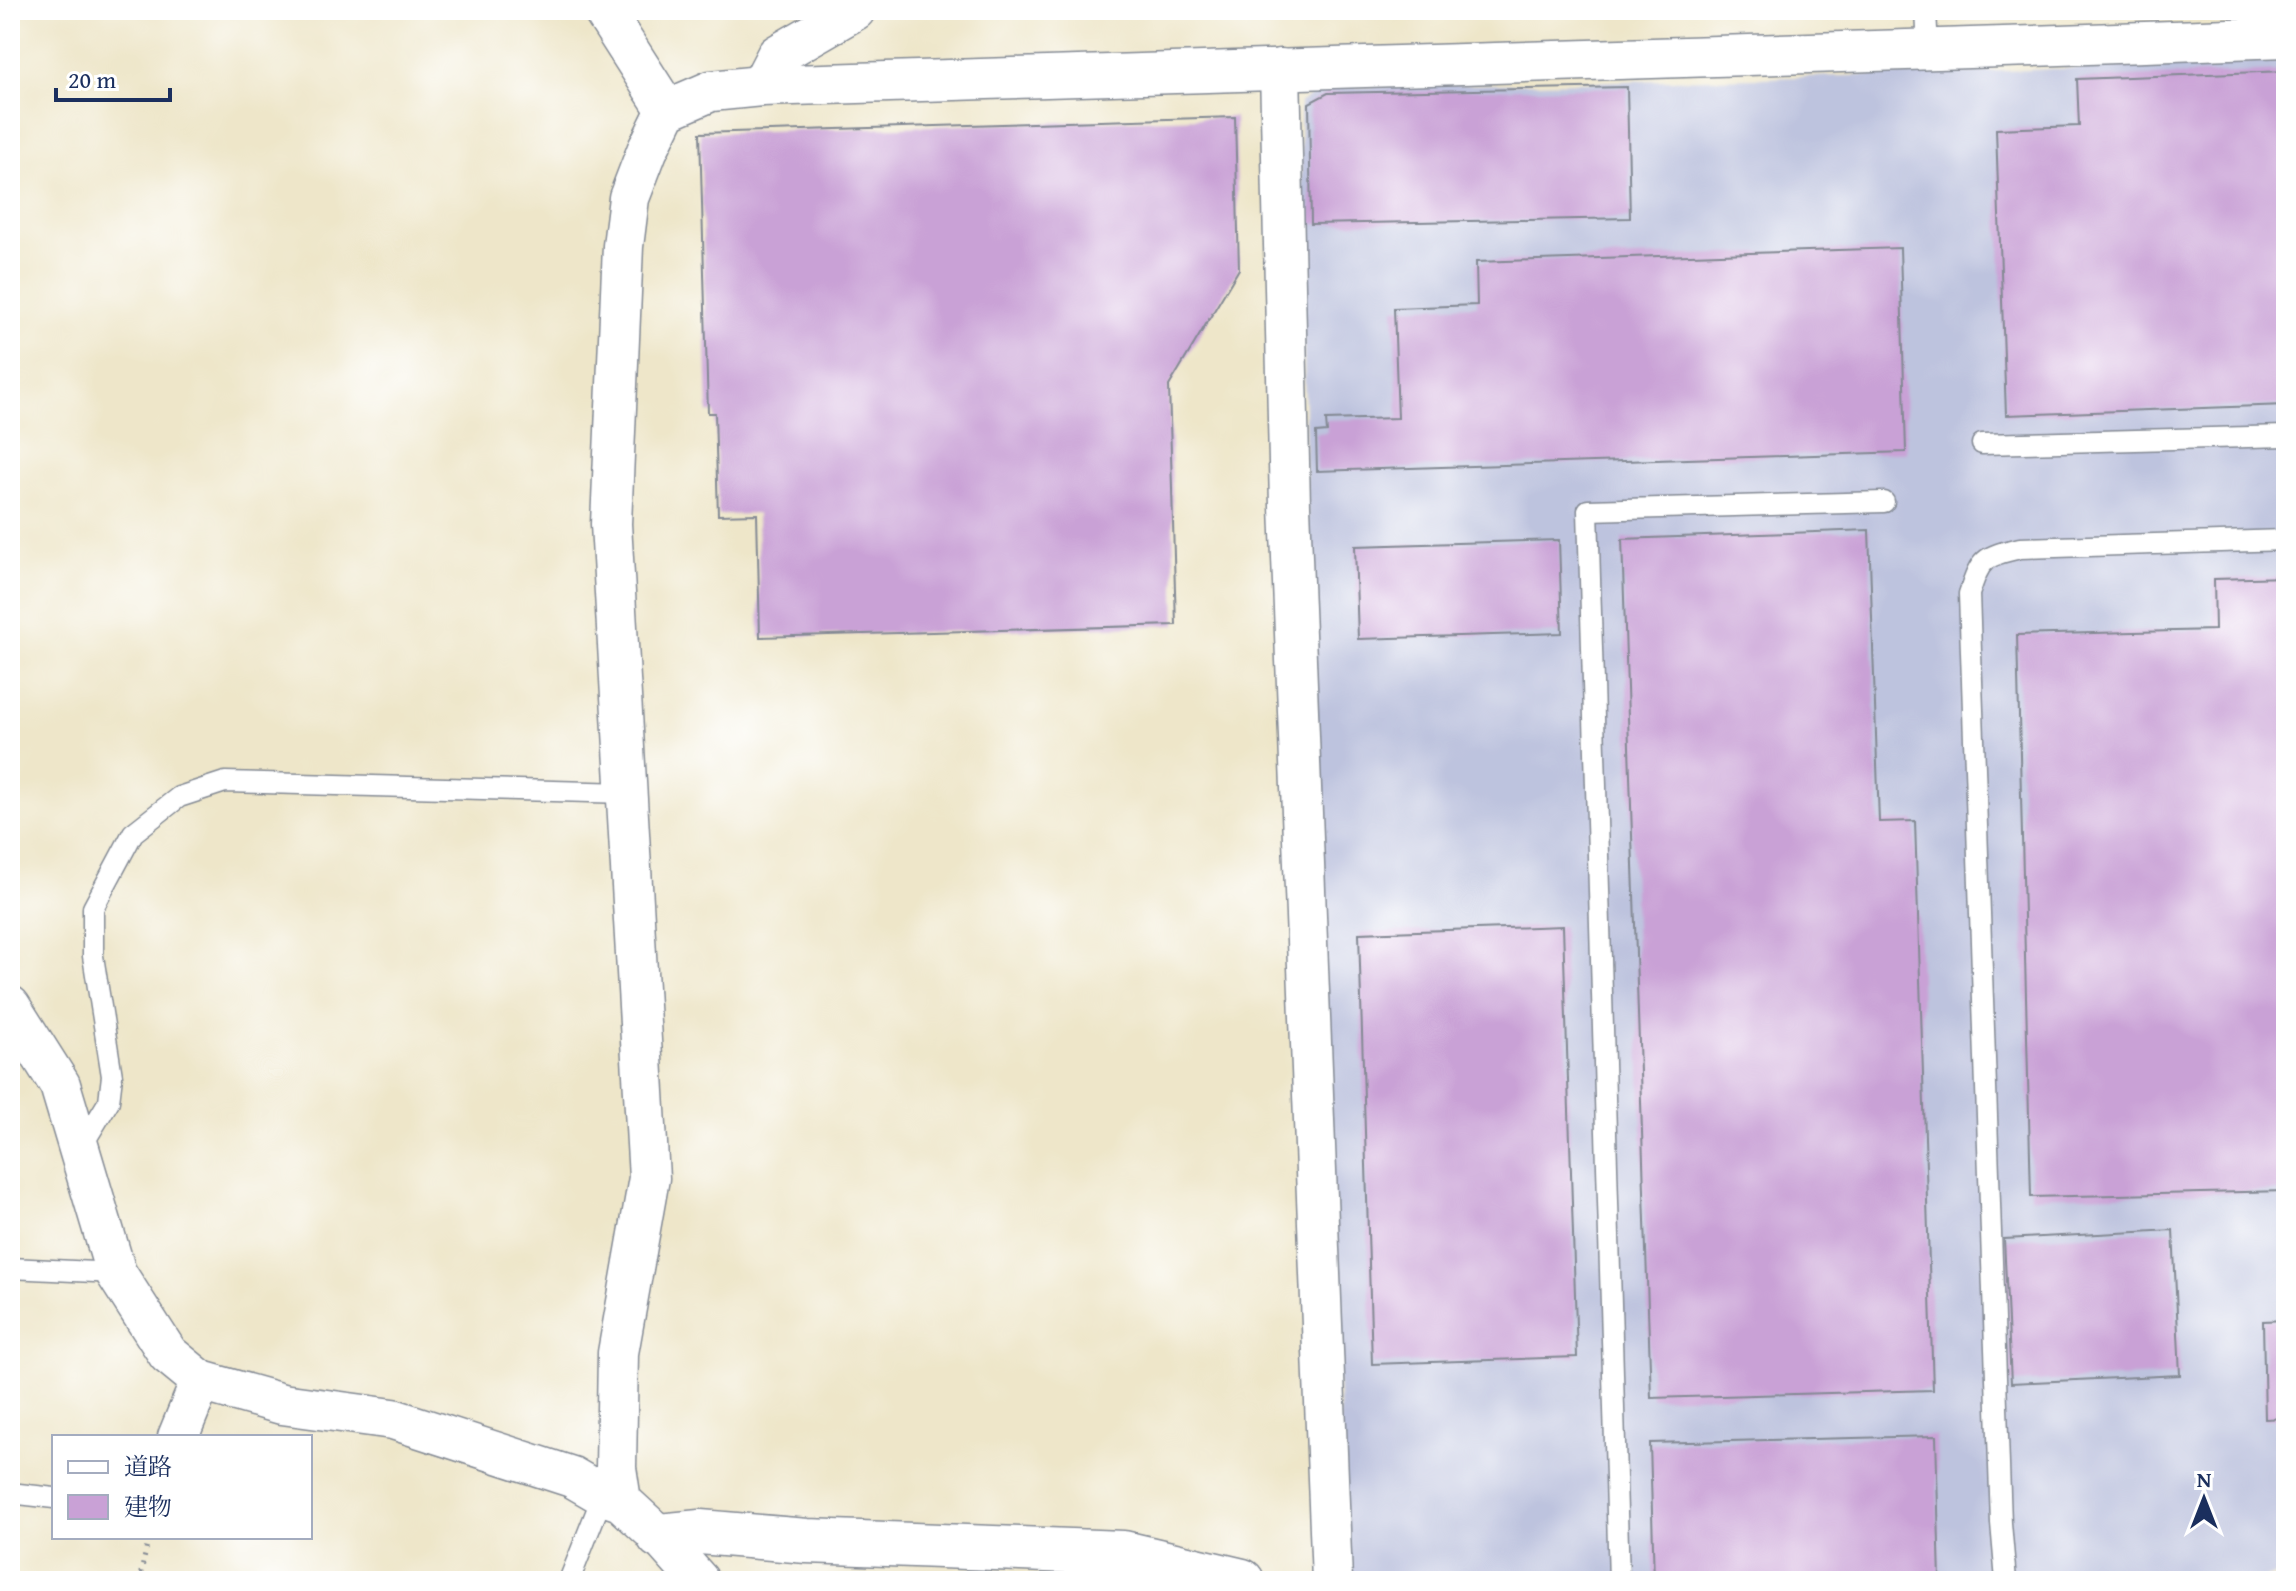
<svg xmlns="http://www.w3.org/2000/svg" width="2296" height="1591" viewBox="0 0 2296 1591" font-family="'Gentium Book Plus','Noto Serif JP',serif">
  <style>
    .industrial { fill: #bdc3de }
    .building { fill: #c9a1d6 }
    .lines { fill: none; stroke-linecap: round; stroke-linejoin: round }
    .lane-casing { stroke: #848a94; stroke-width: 23 }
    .street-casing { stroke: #848a94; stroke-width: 43 }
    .secondary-casing { stroke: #848a94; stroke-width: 47 }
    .path { stroke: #848a94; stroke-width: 5; stroke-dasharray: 2 6; stroke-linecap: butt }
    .lane { stroke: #fff; stroke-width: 20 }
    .street { stroke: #fff; stroke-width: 40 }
    .secondary { stroke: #fff; stroke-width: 44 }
  </style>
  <rect width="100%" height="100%" fill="#fff"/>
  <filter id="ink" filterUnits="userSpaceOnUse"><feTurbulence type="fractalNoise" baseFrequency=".0125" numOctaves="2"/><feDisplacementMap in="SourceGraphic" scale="16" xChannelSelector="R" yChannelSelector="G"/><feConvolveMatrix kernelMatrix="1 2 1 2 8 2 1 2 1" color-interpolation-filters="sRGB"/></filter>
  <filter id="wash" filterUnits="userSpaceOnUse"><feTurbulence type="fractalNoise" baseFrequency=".006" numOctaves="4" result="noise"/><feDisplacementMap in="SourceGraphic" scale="32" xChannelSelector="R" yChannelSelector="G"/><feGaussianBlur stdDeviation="1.8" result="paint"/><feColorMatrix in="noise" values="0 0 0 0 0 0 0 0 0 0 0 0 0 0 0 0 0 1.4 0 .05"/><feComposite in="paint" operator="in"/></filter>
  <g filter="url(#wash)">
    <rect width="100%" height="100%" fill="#eee6c9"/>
    <path class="industrial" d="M 2286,60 L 2286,1572 L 2256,1581 L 1352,1581 L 1345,1574 L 1306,479 L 1300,103 L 1321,88 L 1927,74 Z"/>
    <g id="blocks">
      <g class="building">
        <path d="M 2286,71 L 2286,405 L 2006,415 L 1996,129 L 2079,126 L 2077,79 Z"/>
        <path d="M 1627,87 L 1630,218 L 1311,224 L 1309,103 L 1328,93 Z"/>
        <path d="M 1235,117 L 1239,269 L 1169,386 L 1176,625 L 760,637 L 757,514 L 718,515 L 715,413 L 708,413 L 700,133 Z"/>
        <path d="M 1900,248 L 1906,452 L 1317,471 L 1316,433 L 1327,432 L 1326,420 L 1398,418 L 1394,308 L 1477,305 L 1476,262 Z"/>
        <path d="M 1869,530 L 1879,822 L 1915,821 L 1933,1390 L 1651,1398 L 1622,539 Z"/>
        <path d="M 1559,540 L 1562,633 L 1358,639 L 1355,546 Z"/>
        <path d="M 2286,577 L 2286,1191 L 2031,1197 L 2017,635 L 2215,630 L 2214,579 Z"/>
        <path d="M 1563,926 L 1577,1357 L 1372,1364 L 1359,933 Z"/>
        <path d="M 2173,1230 L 2180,1375 L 2011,1383 L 2004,1239 Z"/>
        <path d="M 2286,1320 L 2286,1418 L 2265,1419 L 2263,1321 Z"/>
        <path d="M 1936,1436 L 1940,1581 L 1654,1581 L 1650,1443 Z"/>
      </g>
    </g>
  </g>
  <g filter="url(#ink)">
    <use href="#blocks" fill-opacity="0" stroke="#848a94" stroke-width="2"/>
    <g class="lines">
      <g class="lane-casing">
        <g id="lane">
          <path d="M 1926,10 L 1928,50"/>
          <path d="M 1982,444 L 2286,436"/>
          <path d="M 80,1149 L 109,1101 L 112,1076 L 93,956 L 93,908 L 133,833 L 179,797 L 225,782 L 627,793"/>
          <path d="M 10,1268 L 116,1273"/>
          <path d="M 10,1493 L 54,1498"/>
          <path d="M 569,1581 L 603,1495"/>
          <path d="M 1619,1581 L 1588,510 L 1884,502"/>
          <path d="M 2006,1581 L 2001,1523 L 1969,594 C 1981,558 1983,557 2020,548 L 2286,540"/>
        </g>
      </g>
      <g class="street-casing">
        <g id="street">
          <path d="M 603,10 L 667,110"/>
          <path d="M 1280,69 L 1290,506 L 1332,1581"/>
          <path d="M 761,86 L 777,55 L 855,10"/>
          <path d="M 10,1006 L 60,1085 L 116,1273 L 168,1354 L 201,1381 L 282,1404 L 393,1419 L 572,1477 L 603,1495 L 621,1501 L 659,1536 L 699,1581"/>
          <path d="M 178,1437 L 201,1381"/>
          <path d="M 621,1501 L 616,1468 L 618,1353 L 649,1178 L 611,524 L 623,246 L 629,198 L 647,151 L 667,110 L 711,91 L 761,86 C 1270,69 1778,56 2286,37"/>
        </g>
      </g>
      <g class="secondary-casing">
        <path id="secondary" d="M 659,1536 L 700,1532 L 807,1541 L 1123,1553 L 1242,1581"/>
      </g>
      <path class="path" d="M 139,1581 L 149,1537"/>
      <use href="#lane" class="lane"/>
      <use href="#street" class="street"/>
      <use href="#secondary" class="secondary"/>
    </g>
  </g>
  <rect width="2296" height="1591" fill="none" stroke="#fff" stroke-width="40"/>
  <rect x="52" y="1435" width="260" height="104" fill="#ffffff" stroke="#a4acbf" stroke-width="2"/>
  <rect x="68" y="1461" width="40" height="12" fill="#ffffff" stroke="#a4acbf" stroke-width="2"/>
  <text x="124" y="1475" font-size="24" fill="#1b2f5e">道路</text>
  <rect x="68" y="1495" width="40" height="24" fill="#c9a1d6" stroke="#a4acbf" stroke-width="2"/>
  <text x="124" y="1515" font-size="24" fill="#1b2f5e">建物</text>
  <g transform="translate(2204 1499)" stroke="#ffffff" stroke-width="6" paint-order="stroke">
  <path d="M0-6L14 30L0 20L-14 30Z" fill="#1b2f5e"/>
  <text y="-12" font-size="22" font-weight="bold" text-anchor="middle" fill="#1b2f5e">N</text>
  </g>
  <path d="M56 88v12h114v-12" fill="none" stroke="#1b2f5e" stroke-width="4"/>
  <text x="68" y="88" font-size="24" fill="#1b2f5e" stroke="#ffffff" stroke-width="6" paint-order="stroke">20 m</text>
</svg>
